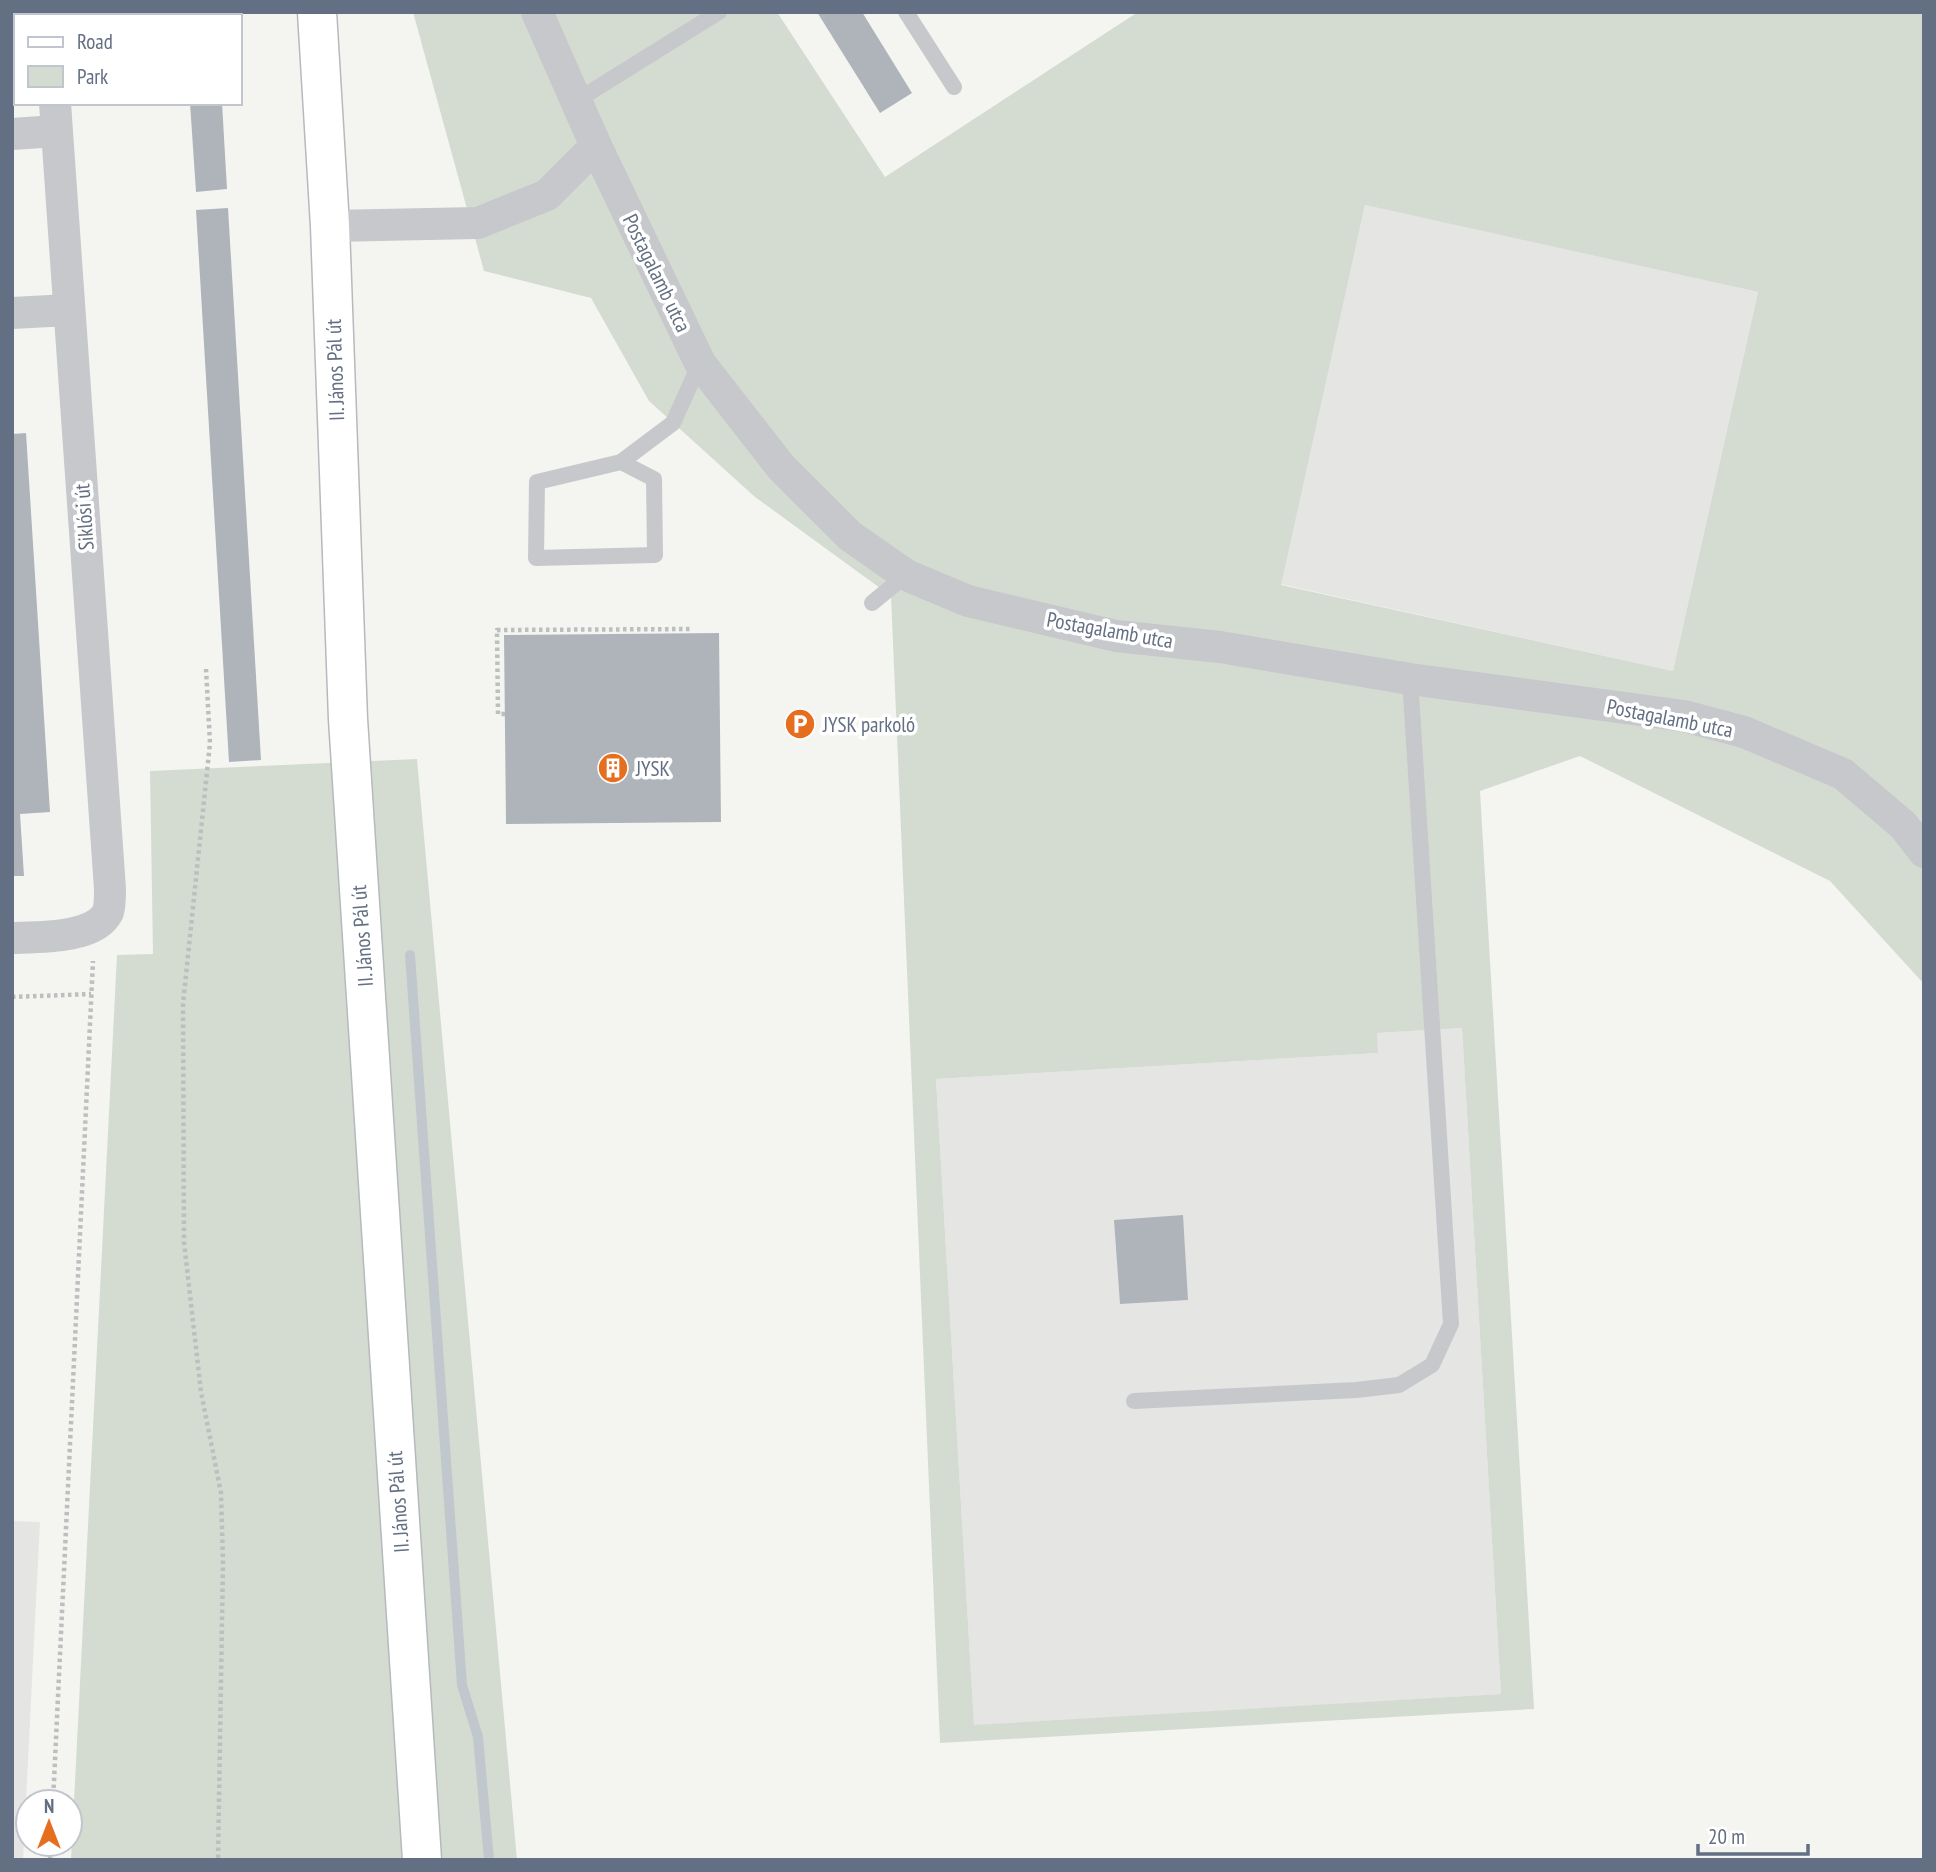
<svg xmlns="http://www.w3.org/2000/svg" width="1936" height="1872" viewBox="0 0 1936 1872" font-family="'PT Sans Narrow',sans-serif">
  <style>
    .built { fill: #e5e5e4 }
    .green { fill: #d4dcd1; fill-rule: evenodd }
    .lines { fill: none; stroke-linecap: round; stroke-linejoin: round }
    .stream { stroke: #c0c8ce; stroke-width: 10 }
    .building { fill: #afb4ba }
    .primary-casing { stroke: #b6b9bd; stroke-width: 41 }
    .path { stroke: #bdbec0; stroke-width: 4.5; stroke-dasharray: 3.5 3.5; stroke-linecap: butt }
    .lane { stroke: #c6c8cc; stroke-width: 16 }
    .street { stroke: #c6c8cc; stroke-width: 32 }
    .primary { stroke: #fff; stroke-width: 38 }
    .labels { text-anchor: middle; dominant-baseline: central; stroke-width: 7; stroke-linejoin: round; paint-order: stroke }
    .street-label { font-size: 21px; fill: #636f82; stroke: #fff }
    .poi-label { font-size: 21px; fill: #636f82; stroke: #fff; text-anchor: start }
  </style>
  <rect width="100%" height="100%" fill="#f4f5f0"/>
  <g class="built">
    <path d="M 1365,205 L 1758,292 L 1673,671 L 1280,584 Z"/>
    <path d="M 1462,1028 L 1501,1694 L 974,1726 L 936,1079 L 1377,1053 L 1377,1033 Z"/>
    <path d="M 12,1521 L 40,1522 L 23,1860 L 12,1860 Z"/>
  </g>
  <g class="green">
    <path d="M 413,12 L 777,12 L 885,177 L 1138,12 L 1924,12 L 1924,984 L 1830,881 L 1580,756 L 1480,791 L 1534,1709 L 940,1743 L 891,596 L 755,497 L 649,401 L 591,298 L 484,271 ZM 1365,205 L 1758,292 L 1673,671 L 1281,585 ZM 1462,1028 L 1501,1694 L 974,1725 L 936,1079 L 1378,1053 L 1377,1033 Z"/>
    <path d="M 417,759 L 517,1860 L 71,1860 L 117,955 L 153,954 L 150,771 Z"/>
  </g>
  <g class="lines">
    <path class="stream" d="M 410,955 L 462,1685 L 478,1737 L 489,1860"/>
  </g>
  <g class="building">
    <path d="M 184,12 L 216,12 L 216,16 L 185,16 Z"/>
    <path d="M 817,12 L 862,12 L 912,93 L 880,113 Z"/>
    <path d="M 190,103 L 222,103 L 227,189 L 196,192 Z"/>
    <path d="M 228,208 L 261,760 L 229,762 L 196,210 Z"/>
    <path d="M 26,433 L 50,812 L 20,814 L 24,876 L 12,876 L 12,434 Z"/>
    <path d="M 719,633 L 721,822 L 506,824 L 504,635 Z"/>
    <path d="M 1183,1215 L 1188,1300 L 1120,1304 L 1114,1220 Z"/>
  </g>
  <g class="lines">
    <g class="primary-casing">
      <path id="primary" d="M 317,12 L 330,226 L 348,719 L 422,1860"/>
    </g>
    <g class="path">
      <path d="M 169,12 L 169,16"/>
      <path d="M 206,669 L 210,743 L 183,1004 L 184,1242 L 201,1392 L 221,1493 L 223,1562 L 218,1860"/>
      <path d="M 505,714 L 498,714 L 497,630 L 693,629"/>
      <path d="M 12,997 L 91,994"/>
      <path d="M 53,1802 L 93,961"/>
      <path d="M 50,1860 L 51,1844"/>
    </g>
    <g class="lane">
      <path d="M 906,12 L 954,87"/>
      <path d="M 576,101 L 719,12"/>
      <path d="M 621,462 L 654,479 L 655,555 L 536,558 L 537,482 L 621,462 L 673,423 L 700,363"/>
      <path d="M 872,603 L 906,575"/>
      <path d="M 1134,1401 L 1356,1390 L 1399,1385 L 1432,1365 L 1451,1324 L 1410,679"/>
    </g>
    <g class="street">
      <path d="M 51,12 L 51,16"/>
      <path d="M 537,12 L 596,146 L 700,363 L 781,467 L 850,536 L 906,575 L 968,601 L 1116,636 L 1220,647 L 1410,679 L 1684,716 L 1744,732 L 1843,774 L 1903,825 L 1924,852"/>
      <path d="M 12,134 L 56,131"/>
      <path d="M 330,226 L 478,223 L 547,195 L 596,146"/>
      <path d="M 12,313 L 69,310"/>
      <path d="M 12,938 C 37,937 95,939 108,912 C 110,906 110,896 110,889 L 55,103"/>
    </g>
    <use href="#primary" class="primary"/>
  </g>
  <defs>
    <g id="parking-disc" transform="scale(1.575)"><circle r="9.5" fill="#e66e1f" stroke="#fff"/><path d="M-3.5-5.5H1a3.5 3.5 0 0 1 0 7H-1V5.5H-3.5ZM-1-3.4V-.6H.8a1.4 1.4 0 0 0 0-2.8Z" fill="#fff"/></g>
    <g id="building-disc" transform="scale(1.575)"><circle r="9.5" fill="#e66e1f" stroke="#fff"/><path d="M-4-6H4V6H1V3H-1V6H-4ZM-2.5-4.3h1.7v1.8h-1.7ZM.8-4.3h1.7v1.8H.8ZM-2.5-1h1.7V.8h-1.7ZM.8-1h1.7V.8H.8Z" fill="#fff"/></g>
  </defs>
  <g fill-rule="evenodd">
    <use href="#parking-disc" x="800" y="724"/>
    <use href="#building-disc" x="613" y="768"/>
  </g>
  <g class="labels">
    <g class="street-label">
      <text transform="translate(657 273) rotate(64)">Postagalamb utca</text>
      <text transform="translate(335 370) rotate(-92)">II. János Pál út</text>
      <text transform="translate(84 517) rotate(-94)">Siklósi út</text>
      <text transform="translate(1110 630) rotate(10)">Postagalamb utca</text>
      <text transform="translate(1670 718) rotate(11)">Postagalamb utca</text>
      <text transform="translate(362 936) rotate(-94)">II. János Pál út</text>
      <text transform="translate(398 1502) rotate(-94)">II. János Pál út</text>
    </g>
    <g class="poi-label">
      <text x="823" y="724">JYSK parkoló</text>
      <text x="636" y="768">JYSK</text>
    </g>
  </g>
  <rect width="1936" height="1872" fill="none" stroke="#636f82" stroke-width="28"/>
  <rect x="14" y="14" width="228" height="91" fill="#ffffff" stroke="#c1c5cd" stroke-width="2"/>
  <rect x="28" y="37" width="35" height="10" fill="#ffffff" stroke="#c1c5cd" stroke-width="2"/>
  <text x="77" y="49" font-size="21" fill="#636f82">Road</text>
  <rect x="28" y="66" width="35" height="21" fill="#d4dcd1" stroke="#c1c5cd" stroke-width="2"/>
  <text x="77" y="84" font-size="21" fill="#636f82">Park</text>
  <g transform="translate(49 1823)"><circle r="33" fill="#ffffff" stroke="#c1c5cd" stroke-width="2"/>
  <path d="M0-5L12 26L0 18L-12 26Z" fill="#e66e1f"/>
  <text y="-10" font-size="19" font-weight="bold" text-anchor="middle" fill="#636f82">N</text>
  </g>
  <path d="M1698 1844v10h110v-10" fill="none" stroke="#636f82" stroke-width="3.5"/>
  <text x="1708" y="1844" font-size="21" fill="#636f82" stroke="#ffffff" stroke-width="5" paint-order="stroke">20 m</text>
</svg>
